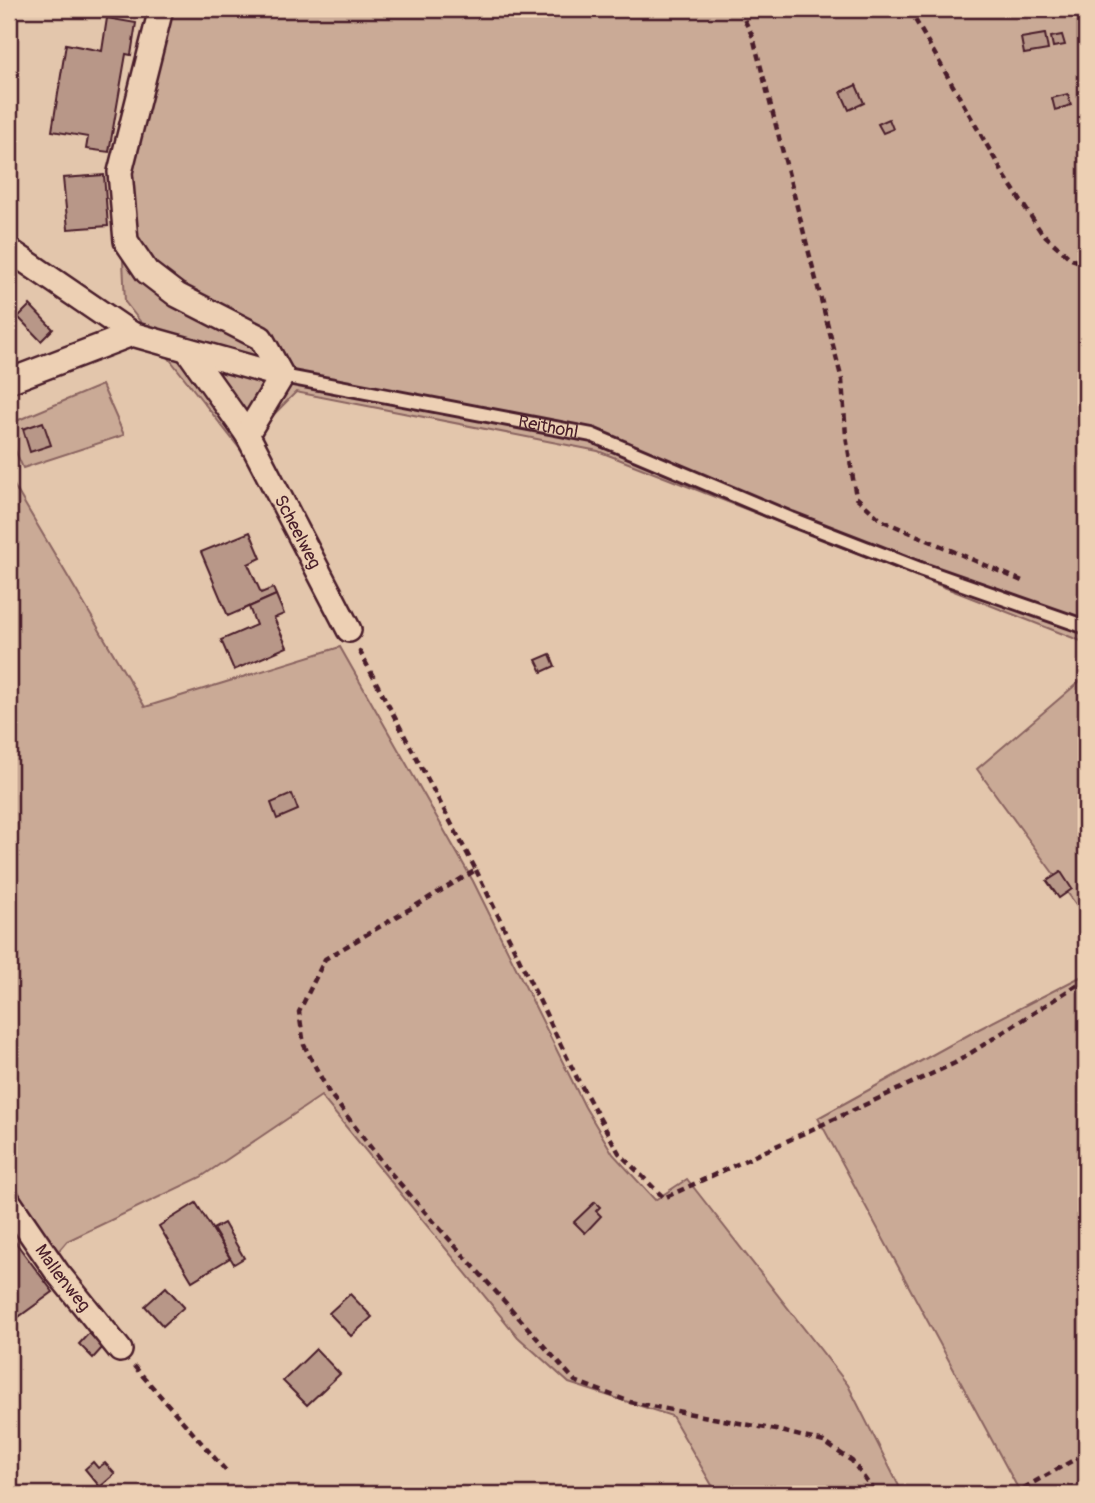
<svg xmlns="http://www.w3.org/2000/svg" width="1095" height="1503" viewBox="0 0 1095 1503" font-family="Pangolin,sans-serif">
  <style>
    .green { fill: #caaa96; stroke: #8a6460; stroke-width: 2 }
    .building { fill: #b89788; stroke: #4a1f2b; stroke-width: 2 }
    .lines { fill: none; stroke-linecap: round; stroke-linejoin: round }
    .service-casing { stroke: #4a1f2b; stroke-width: 18 }
    .minor-casing { stroke: #4a1f2b; stroke-width: 28 }
    .path { stroke: #4a1f2b; stroke-width: 4.5; stroke-dasharray: 7 5; stroke-linecap: butt }
    .service { stroke: #edd0b4; stroke-width: 12 }
    .minor { stroke: #edd0b4; stroke-width: 23 }
    .labels { text-anchor: middle; dominant-baseline: central; stroke-width: 5; stroke-linejoin: round; paint-order: stroke }
    .street-label { font-size: 18px; fill: #4a1f2b; stroke: #edd0b4 }
  </style>
  <rect width="100%" height="100%" fill="#e3c6ac"/>
  <filter id="ink" filterUnits="userSpaceOnUse"><feTurbulence type="fractalNoise" baseFrequency=".0143" numOctaves="2"/><feDisplacementMap in="SourceGraphic" scale="14" xChannelSelector="R" yChannelSelector="G"/><feConvolveMatrix kernelMatrix="1 2 1 2 8 2 1 2 1" color-interpolation-filters="sRGB"/></filter>
  <g filter="url(#ink)">
    <g class="green">
      <path d="M 156,9 L 1086,9 L 1086,643 L 598,451 L 296,392 L 240,449 L 125,302 L 118,158 Z"/>
      <path d="M 102,385 L 124,435 L 23,468 L 9,437 L 9,424 Z"/>
      <path d="M 9,477 L 145,707 L 340,647 L 473,881 L 585,1107 L 613,1154 L 655,1200 L 687,1179 L 848,1385 L 903,1494 L 717,1494 L 672,1416 L 569,1383 L 518,1337 L 321,1096 L 201,1177 L 67,1241 L 56,1254 L 37,1231 L 9,1171 Z"/>
      <path d="M 1086,676 L 1086,918 L 977,769 Z"/>
      <path d="M 1086,974 L 1086,1494 L 1021,1494 L 818,1118 L 979,1029 Z"/>
    </g>
    <g class="building">
      <path d="M 107,18 L 136,23 L 131,55 L 126,54 L 109,152 L 86,149 L 88,137 L 52,131 L 66,44 L 102,51 Z"/>
      <path d="M 1045,34 L 1048,50 L 1024,54 L 1021,38 Z"/>
      <path d="M 1062,35 L 1065,45 L 1053,47 L 1051,37 Z"/>
      <path d="M 856,85 L 864,103 L 849,110 L 841,92 Z"/>
      <path d="M 1068,94 L 1071,105 L 1055,110 L 1052,98 Z"/>
      <path d="M 889,119 L 893,129 L 883,133 L 878,124 Z"/>
      <path d="M 104,175 L 108,226 L 68,229 L 63,178 Z"/>
      <path d="M 30,305 L 53,329 L 41,341 L 18,317 Z"/>
      <path d="M 43,422 L 51,445 L 30,452 L 23,429 Z"/>
      <path d="M 250,532 L 261,558 L 248,564 L 261,593 L 273,588 L 276,595 L 228,616 L 201,552 Z"/>
      <path d="M 276,595 L 284,614 L 274,618 L 287,647 L 234,670 L 221,640 L 256,625 L 249,607 Z"/>
      <path d="M 550,654 L 555,666 L 542,672 L 536,660 Z"/>
      <path d="M 292,794 L 298,810 L 277,819 L 271,803 Z"/>
      <path d="M 1061,872 L 1072,889 L 1059,898 L 1047,881 Z"/>
      <path d="M 595,1202 L 600,1207 L 596,1211 L 601,1216 L 585,1233 L 574,1222 Z"/>
      <path d="M 196,1203 L 230,1258 L 192,1281 L 159,1226 Z"/>
      <path d="M 224,1223 L 244,1258 L 234,1264 L 213,1229 Z"/>
      <path d="M 13,1239 L 53,1292 L 13,1321 L 9,1315 L 9,1243 Z"/>
      <path d="M 166,1287 L 184,1307 L 163,1326 L 145,1306 Z"/>
      <path d="M 350,1294 L 372,1317 L 351,1336 L 329,1313 Z"/>
      <path d="M 89,1333 L 103,1347 L 93,1358 L 79,1344 Z"/>
      <path d="M 316,1349 L 340,1374 L 307,1405 L 283,1381 Z"/>
      <path d="M 93,1462 L 98,1468 L 105,1463 L 115,1474 L 100,1487 L 85,1469 Z"/>
    </g>
    <g class="lines">
      <g class="service-casing">
        <g id="service">
          <path id="s1" d="M 282,376 L 592,435 L 791,519 L 920,569 L 1086,627"/>
        </g>
      </g>
      <g class="minor-casing">
        <g id="minor">
          <path d="M 161,9 L 120,172 L 126,241 L 147,272 L 177,295 L 261,338 L 282,376"/>
          <path d="M 9,250 L 132,334 L 282,376"/>
          <path id="s2" d="M 188,351 L 247,434 L 349,630"/>
          <path d="M 9,381 L 132,334"/>
          <path d="M 247,434 L 282,376"/>
          <path id="s3" d="M 9,1202 L 57,1272 L 120,1350"/>
        </g>
      </g>
      <g class="path">
        <path d="M 739,9 L 753,37 L 842,380 L 846,436 L 856,497 L 881,520 L 1022,581"/>
        <path d="M 909,9 L 1004,175 L 1041,232 L 1071,259 L 1086,264"/>
        <path d="M 359,650 L 476,870 L 325,959 L 299,1012 L 304,1045 L 328,1091 L 387,1169 L 575,1381 L 630,1402 L 781,1431 L 824,1442 L 852,1461 L 876,1494"/>
        <path d="M 476,870 L 577,1078 L 619,1153 L 664,1198 L 955,1063 L 1077,985 L 1086,982"/>
        <path d="M 134,1366 L 228,1473"/>
        <path d="M 1013,1494 L 1086,1453"/>
      </g>
      <use href="#service" class="service"/>
      <use href="#minor" class="minor"/>
    </g>
  </g>
  <g class="labels">
    <g class="street-label">
      <text stroke="none"><textPath href="#s1" startOffset="271">Reithohl</textPath></text>
      <text stroke="none"><textPath href="#s2" startOffset="212">Scheelweg</textPath></text>
      <text stroke="none"><textPath href="#s3" startOffset="93">Mallenweg</textPath></text>
    </g>
  </g>
  <rect width="1095" height="1503" fill="none" stroke="#edd0b4" stroke-width="35"/>
  <rect x="18" y="18" width="1060" height="1468" fill="none" stroke="#4a1f2b" stroke-width="2.5" filter="url(#ink)"/>
</svg>
